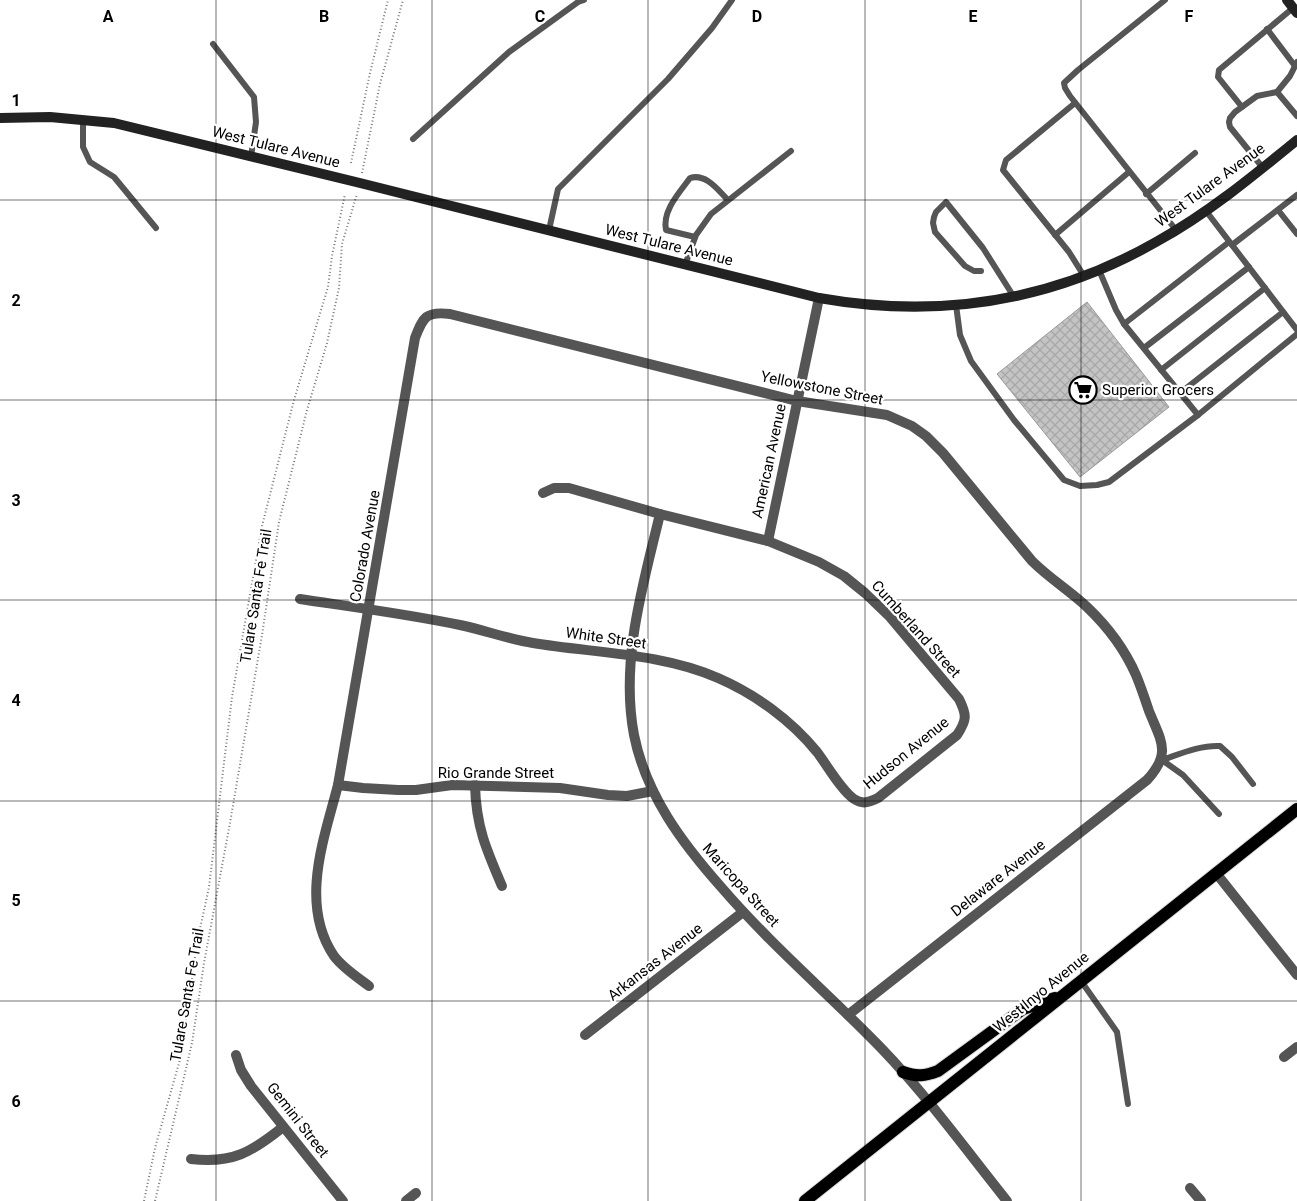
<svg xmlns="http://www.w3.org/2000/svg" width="1297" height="1201" viewBox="0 0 1297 1201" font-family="Roboto,sans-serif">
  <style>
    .building { fill: url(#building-cross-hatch); stroke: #999 }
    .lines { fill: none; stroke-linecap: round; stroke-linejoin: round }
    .primary-casing { stroke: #dbdbdb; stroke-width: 14 }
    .path { stroke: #777; stroke-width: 2; stroke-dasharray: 1 2.5; stroke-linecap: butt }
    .lane { stroke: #555; stroke-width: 6 }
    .street { stroke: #555; stroke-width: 10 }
    .secondary { stroke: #222; stroke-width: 10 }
    .primary { stroke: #000; stroke-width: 12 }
    .grid { fill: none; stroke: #000; stroke-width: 1; stroke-opacity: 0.55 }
    .labels { text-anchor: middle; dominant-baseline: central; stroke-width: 4.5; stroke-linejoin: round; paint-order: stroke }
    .street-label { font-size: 15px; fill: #000; stroke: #fff }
    .poi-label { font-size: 15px; fill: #000; stroke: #fff; text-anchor: start }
    .grid-label { font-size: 16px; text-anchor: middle; font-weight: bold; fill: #000; stroke: #fff; stroke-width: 4.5; stroke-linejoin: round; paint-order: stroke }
  </style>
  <defs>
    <pattern id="building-cross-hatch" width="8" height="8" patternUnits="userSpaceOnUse" patternTransform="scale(1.25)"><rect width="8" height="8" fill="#c4c4c4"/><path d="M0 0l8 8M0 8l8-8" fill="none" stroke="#a7a7a7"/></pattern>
  </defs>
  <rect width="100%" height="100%" fill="#fff"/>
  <path class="building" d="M 1087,302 L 1169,407 L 1080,477 L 997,374 Z"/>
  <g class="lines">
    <g class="primary-casing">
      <g id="primary">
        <path d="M 903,1072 C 917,1077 925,1076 938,1071 L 1023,1009 L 1055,998"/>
        <path d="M 805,1201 L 1297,809"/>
      </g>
    </g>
    <g class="path">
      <path d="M 351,163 L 370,73 L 388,0"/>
      <path d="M 362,173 L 380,84 L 403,0"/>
      <path d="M 144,1201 L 155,1148 L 181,1056 L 197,943 L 209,887 L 232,697 L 262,526 L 294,400 L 328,287 L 332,256 L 345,194"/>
      <path d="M 155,1201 L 192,1043 L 204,963 L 230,823 L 262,635 L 279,522 L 307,410 L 327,343 L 339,288 L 342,244 L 357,194"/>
    </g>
    <g class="lane">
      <path d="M 1165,0 L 1078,70 L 1064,83 L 1065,88 L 1070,96 L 1176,230"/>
      <path d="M 1267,29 L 1295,66"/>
      <path d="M 213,44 L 254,97 L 256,122 L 251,157"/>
      <path d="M 1277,92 L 1290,76 L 1297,62"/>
      <path d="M 1075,103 L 1006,160 L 1003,170 L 1069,252 L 1084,276"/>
      <path d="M 1242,107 L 1218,77 L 1219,70 L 1293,8"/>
      <path d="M 83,119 L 83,147 L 90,162 L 114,177 L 156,228"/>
      <path d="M 413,139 L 509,52 L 578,2 L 584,0"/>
      <path d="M 1263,168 L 1230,127 L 1229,122 L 1230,118 L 1235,112 L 1257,96 L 1277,92 L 1297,116"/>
      <path d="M 1146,194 L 1195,153"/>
      <path d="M 1278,210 L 1297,234"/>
      <path d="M 1206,211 L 1297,330"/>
      <path d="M 549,230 L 558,189 L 668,79 L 712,28 L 732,0"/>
      <path d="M 1055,235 L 1129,172"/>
      <path d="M 695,237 L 666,230 C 662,211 679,193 690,178 C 706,173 718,190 728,200"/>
      <path d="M 1232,245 L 1297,195"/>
      <path d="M 685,265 L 696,235 L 711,214 L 791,151"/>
      <path d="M 1099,270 L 1116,310 L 1124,324 L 1198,415 L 1297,334"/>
      <path d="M 981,271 L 974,271 L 965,266 L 935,232 L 933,223 L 934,217 L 936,212 L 946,202 L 983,248 L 1014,297"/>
      <path d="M 956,305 L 960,335 L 971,361 L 1014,420 L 1064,480 L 1080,486 L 1097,485 L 1109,482 L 1198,415"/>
      <path d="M 1124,324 L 1229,242"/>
      <path d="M 1144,348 L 1249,267"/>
      <path d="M 1161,370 L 1265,288"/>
      <path d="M 1180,393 L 1283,312"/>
      <path d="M 1162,760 C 1180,754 1200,745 1220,746 L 1232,757 L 1253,784"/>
      <path d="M 1162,760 L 1183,775 L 1219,814"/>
      <path d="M 1081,981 L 1117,1032 L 1128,1104"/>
    </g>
    <g class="street">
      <path d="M 660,514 C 643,585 620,661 634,735 C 646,795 682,843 722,888 C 772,946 830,995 883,1050 C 927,1096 967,1151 1007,1201"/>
      <path d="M 768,541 L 819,298"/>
      <path d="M 300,599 C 353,607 407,614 460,625 C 484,630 508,639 533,643 C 593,653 662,653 718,678 C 755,694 791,720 817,752 C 827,765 841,790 854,799 C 863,805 869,802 878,798 L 957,735 C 967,720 967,715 959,699 L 890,617 L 865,593 L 844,576 L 819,562 L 768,541 L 660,514 L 569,488 L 554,488 L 543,493"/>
      <path d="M 338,785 L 363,788 L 398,790 L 416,790 L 452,785 L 560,788 L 608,795 L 627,796 L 653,791"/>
      <path d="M 475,785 C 476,826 486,849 502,886"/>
      <path d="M 1216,873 L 1297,975"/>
      <path d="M 369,986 C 357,977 343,968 334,956 C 299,904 324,839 338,785 L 415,338 C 423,317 426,311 450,314 L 797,401 L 887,415 L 912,426 L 926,436 L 943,453 L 1032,561 C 1049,578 1070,591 1087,607 C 1107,626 1125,650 1136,675 C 1141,687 1145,699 1149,711 C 1161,741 1172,753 1147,780 L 848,1015"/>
      <path d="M 585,1035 L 743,912"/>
      <path d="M 236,1055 L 241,1070 L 251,1086 L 343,1201"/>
      <path d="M 1284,1057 L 1297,1047"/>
      <path d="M 191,1159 C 232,1164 252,1152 283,1127"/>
      <path d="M 1190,1188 L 1201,1201"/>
      <path d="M 406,1201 L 416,1193"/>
    </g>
    <g class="secondary">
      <path d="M 1287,0 L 1297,13"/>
      <path d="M 0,118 L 50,117 L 114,123 L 360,183 L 819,298 C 938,319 1051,302 1156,242 C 1207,214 1252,177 1297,140"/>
    </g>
    <use href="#primary" class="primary"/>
  </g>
  <path class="grid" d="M 216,0 L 216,1201M 432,0 L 432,1201M 648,0 L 648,1201M 865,0 L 865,1201M 1081,0 L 1081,1201M 0,200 L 1297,200M 0,400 L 1297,400M 0,600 L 1297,600M 0,801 L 1297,801M 0,1001 L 1297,1001"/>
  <defs>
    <g id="supermarket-ring" transform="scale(1.4375)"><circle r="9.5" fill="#fff" stroke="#000" stroke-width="1.5"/><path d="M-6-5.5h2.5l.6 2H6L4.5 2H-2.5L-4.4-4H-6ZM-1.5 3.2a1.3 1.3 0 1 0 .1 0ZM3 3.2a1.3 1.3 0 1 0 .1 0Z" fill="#000"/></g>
  </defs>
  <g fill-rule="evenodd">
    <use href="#supermarket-ring" x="1083" y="390"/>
  </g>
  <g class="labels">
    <g class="street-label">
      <text transform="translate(276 147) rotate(14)">West Tulare Avenue</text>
      <text transform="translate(1210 185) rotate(-36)">West Tulare Avenue</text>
      <text transform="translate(669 245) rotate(14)">West Tulare Avenue</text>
      <text transform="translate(822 388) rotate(11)">Yellowstone Street</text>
      <text transform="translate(769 461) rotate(-78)">American Avenue</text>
      <text transform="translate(365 546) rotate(-80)">Colorado Avenue</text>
      <text transform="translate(256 596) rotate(-81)">Tulare Santa Fe Trail</text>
      <text transform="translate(916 629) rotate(48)">Cumberland Street</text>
      <text transform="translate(606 638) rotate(8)">White Street</text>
      <text transform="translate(906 753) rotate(-39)">Hudson Avenue</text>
      <text x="496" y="773">Rio Grande Street</text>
      <text transform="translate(998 878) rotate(-38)">Delaware Avenue</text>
      <text transform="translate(741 885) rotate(48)">Maricopa Street</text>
      <text transform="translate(655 962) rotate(-38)">Arkansas Avenue</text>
      <text transform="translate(1041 992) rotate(-39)">West Inyo Avenue</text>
      <text transform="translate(187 995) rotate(-80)">Tulare Santa Fe Trail</text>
      <text transform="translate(298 1120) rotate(52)">Gemini Street</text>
    </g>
    <g class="poi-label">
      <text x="1102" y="390">Superior Grocers</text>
    </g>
  </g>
  <g class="grid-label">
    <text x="108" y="22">A</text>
    <text x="324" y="22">B</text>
    <text x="540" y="22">C</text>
    <text x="757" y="22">D</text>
    <text x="973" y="22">E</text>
    <text x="1189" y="22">F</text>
    <text x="16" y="106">1</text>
    <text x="16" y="306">2</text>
    <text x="16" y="506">3</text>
    <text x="16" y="706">4</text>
    <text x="16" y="906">5</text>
    <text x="16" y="1107">6</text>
  </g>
</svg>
